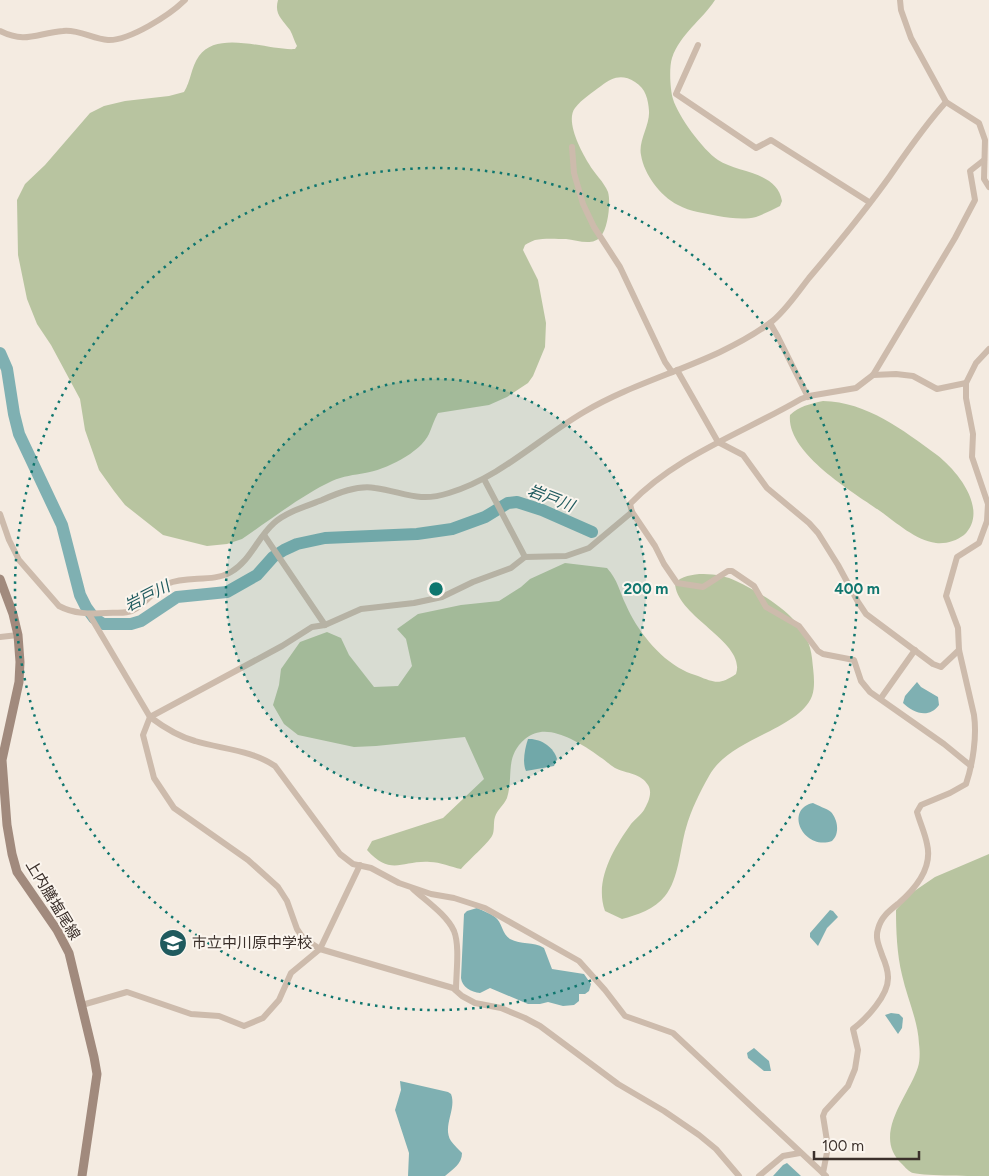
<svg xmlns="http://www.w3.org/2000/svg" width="989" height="1176" viewBox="0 0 989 1176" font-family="Figtree,'Noto Sans JP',sans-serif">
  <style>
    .green { fill: #b8c4a0 }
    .water { fill: #7fb0b2 }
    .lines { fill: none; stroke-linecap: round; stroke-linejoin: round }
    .river { stroke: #7fb0b2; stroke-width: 12 }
    .street { stroke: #cdbbac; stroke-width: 6 }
    .secondary { stroke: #a18a7d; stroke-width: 9 }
    .ring { fill: none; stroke: #0f766e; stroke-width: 2.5; stroke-dasharray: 2.5 5 }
    .labels { text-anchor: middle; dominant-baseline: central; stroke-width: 4; stroke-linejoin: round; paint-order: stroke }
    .street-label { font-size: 15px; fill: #3b302b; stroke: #fbf5ee }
    .poi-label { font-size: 15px; fill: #3b302b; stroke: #fbf5ee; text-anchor: start }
    .water-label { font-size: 16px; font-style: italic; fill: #1f5a5e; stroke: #fbf5ee }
    .centre { fill: #0f766e; stroke: #fbf5ee; stroke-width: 2.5 }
    .ring-label { font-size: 15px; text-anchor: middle; font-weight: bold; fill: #0f766e; stroke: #fbf5ee; stroke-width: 4; stroke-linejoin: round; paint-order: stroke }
  </style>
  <rect width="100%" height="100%" fill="#f4ebe1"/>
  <g class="green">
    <path d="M 278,0 L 715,0 C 702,20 680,34 672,58 C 669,67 670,90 673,99 C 678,116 703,150 718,160 C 737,173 777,171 782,201 L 780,206 C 772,210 764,214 756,217 C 744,220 730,218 718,216 C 705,213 690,212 678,205 C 660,196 644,174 641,155 C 638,141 650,125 649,111 C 648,99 646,89 635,82 C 622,74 613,77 601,86 C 593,92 582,99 575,108 C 565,121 581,151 589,164 C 594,173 604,182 608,192 C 611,202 608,228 601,236 C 593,247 577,240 566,239 C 557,239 544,238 535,240 C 532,241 528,243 525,245 L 523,250 L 538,280 L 546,323 L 545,347 L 533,376 L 528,383 L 507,397 L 489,405 L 438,413 C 434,420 432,427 429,434 C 420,453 385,470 365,473 C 354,475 343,476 332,481 C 302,495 270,520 242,539 L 227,544 L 207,546 L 163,535 L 125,505 L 114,491 L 99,470 L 85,430 L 80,399 L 51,345 L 37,324 L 27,299 L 18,255 L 17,200 L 25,184 L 45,165 L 90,113 L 104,106 L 125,101 L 169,96 L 184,92 C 191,81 191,67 199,56 C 218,29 269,51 295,49 L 297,46 C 294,41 293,35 290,30 C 282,19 274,14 278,0 Z"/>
    <path d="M 823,401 C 867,402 903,430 937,455 C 959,472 989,511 964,535 C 956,541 946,544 936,543 C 915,540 897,523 880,511 C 853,492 786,453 790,415 C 799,406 810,404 823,401 Z"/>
    <path d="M 565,563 L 607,568 C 618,580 619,591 626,605 C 637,630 658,657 683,670 C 688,673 693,674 698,676 C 715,683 720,685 736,674 C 747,642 676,617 675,583 C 688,570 720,573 736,581 C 767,596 809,620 812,658 C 813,669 816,685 812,696 C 799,730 729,738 709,776 C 700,792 691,810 686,828 C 680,848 679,879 665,896 C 655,909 637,915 622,919 L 605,911 C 594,880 614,848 631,824 C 635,819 641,815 644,810 C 648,803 653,793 648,785 C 641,773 627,774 615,768 C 610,765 605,760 600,757 C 591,750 581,744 571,739 C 556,732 539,727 525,739 C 504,757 514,776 507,798 C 504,805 497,810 495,817 C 493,823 495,831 492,836 C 489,842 467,862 461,869 C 451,867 440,862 430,862 C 402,860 391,877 367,850 L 372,841 L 443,818 L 484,779 L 465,737 L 376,746 L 354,747 L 298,735 L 284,724 L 273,705 L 279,685 L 281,669 L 300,642 L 327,632 L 341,638 L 349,655 L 374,687 L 398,686 L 412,666 L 406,639 L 397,629 L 418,614 L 461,605 L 499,601 L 521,587 L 530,579 Z"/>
    <path d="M 989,854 L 989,1176 C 974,1176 927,1176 913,1173 C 909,1172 905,1167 902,1164 C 871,1135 909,1096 918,1067 C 920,1061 920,1051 919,1044 C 918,1020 907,998 902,975 C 897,954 896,931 896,910 L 910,894 L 935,877 Z"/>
  </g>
  <g class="water">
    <path d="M 917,682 L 921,687 L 938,697 L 939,705 C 929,719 913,713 903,703 L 905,696 Z"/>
    <path d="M 528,739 C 540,738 554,747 557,759 L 554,766 L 526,771 C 522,762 525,748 528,739 Z"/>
    <path d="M 813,803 C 818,806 826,808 831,812 C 838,820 840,834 832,841 C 803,851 784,809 813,803 Z"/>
    <path d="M 477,908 C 483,911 490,913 495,917 C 502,922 502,934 510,939 C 521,945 533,941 544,948 L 552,969 L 584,974 L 591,984 L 589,991 L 585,994 L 579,994 L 579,1001 L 574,1005 L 563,1006 L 548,1002 L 540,1004 L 528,1004 L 490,988 L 480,993 C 471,992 462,987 461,978 L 464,914 L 467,911 Z"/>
    <path d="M 830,910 L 833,911 L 838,917 L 827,928 L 818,946 L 810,937 L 810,933 Z"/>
    <path d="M 891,1013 L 899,1014 L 903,1018 L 902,1028 L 898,1034 L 885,1015 Z"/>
    <path d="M 754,1048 L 769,1061 L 771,1071 L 764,1071 L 748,1058 L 747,1053 Z"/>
    <path d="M 400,1081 L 448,1092 L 451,1094 C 457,1109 442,1126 451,1141 C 454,1145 458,1149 462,1153 C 462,1164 453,1169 445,1176 L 408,1176 L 409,1153 L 395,1110 L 401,1090 Z"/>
    <path d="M 787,1163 L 801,1176 L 773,1176 L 783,1165 Z"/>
  </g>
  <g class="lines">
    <path class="river" d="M 0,353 L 7,369 L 14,414 L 19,434 L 62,525 L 80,595 L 86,607 L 94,618 L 103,624 L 131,624 L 141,621 L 177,597 L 227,592 L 257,575 L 273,557 L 284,550 L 297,544 L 325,538 L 417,534 L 452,529 L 485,517 L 508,503 L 517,502 L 542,510 L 592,532"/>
    <g class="street">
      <path d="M 900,0 L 901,10 L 911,38 L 946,102 L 979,123 L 985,140 L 984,179 L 989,187"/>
      <path d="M 0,31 C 26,44 37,33 63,31 C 78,29 93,39 108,40 C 129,41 170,15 185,0"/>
      <path d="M 698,45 L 676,94 L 756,148 L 771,140 L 869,202"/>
      <path d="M 572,147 L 574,173 L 583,204 L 594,227 L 620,267 L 665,362 L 672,372"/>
      <path d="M 770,323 L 778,337 L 808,397"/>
      <path d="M 677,370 L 718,442 L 743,455 L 767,488 L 809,523 L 818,533 L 838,565 L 858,602 L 866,614 L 933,664 L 941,667 L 959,650"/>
      <path d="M 873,375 L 896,374 L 913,376 L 937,389 L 966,383"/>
      <path d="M 484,479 L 525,557"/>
      <path d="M 632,512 L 589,548 L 566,556 L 525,557 L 511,568 L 473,582 L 442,597 L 414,603 L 361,609 L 325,625 L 312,627 L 282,646 L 150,717 L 143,735 L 154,778 L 174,808 L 248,860 L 278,887 L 287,901 L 297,929 L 303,938 L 320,949 L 453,988 L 462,996 L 475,1003 L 501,1008 L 525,1018 L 540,1026 L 618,1084 L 664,1111 L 699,1135 L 716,1149 L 739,1176"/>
      <path d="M 0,514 L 9,540 L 19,560 L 59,606 C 74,614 90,614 106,613 C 118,612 127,615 137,608 C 148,601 155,589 167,584 C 187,575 212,583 231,572 C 251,560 257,538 274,523 C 286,512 307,506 322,500 C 338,493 357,485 375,488 C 404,492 418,503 449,493 C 501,477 538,439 584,412 C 643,377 714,364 770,323 C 784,313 798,292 809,278 C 837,245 865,211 890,176 C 908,150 925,125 946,102"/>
      <path d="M 264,535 L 325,625"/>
      <path d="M 89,614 L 150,717 C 162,726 180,737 195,741 C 221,749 252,750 275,766 L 340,854 L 353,864 L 371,868 L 399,883 L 431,894 L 454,898 L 485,908 L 579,961 L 605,990 L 625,1016 L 673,1033 L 826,1176"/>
      <path d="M 0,637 L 18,635"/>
      <path d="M 881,698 L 915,650"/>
      <path d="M 971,766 L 944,744 L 870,692 L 861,681 L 854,660 L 823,654 L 818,651 L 799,626 L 766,607 L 754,586 L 732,571 L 728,571 L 703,587 L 677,583 L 664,564 L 655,546 L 632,512 L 630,504 C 677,455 743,433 801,399 L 809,396 L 856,388 L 873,375 L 955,238 L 975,200 L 970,171 L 984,160"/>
      <path d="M 413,889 C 426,901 447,915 454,931 C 460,946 456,973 456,990"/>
      <path d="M 82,1005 L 127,992 L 191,1014 L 219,1016 L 244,1026 L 263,1018 L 279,1000 L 291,973 L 320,949 L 360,865"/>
      <path d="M 823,1173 L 828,1147 L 823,1116 L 825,1111 L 848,1086 L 855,1069 L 858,1050 L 853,1029 C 866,1019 889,995 888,977 C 888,970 885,962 882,955 C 879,946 875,938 878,929 C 881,917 889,911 899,903 C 915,889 933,868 927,844 C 925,833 920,823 917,812 L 921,805 L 950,793 L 966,784 C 973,763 977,736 974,715 L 959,650 L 958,628 L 946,596 L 957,557 L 979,543 L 987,521 L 988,504 L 972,457 L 973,434 L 966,398 L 966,383 L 976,363 L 989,349"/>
      <path d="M 759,1176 L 783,1156 L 800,1153"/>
    </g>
    <path class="secondary" d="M 0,579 L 13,614 L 18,635 L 20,662 L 19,682 L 2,760 L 7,825 L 12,854 L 17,872 L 57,930 L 69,953 L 94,1057 L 97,1074 L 82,1176"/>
  </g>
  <circle cx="436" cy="589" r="210" fill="#0f766e" fill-opacity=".12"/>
  <g class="ring">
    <circle cx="436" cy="589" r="210"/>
    <circle cx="436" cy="589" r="421"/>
  </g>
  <defs>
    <g id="school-disc" transform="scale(1.4375)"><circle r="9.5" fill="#1f5a5e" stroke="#fbf5ee"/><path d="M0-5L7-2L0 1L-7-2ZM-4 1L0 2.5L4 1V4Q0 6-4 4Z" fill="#fff"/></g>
  </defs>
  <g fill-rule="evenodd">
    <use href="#school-disc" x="173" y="943"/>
  </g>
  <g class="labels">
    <g class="street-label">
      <text transform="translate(53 900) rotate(59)">上内膳塩尾線</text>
    </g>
    <g class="poi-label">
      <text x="192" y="943">市立中川原中学校</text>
    </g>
    <g class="water-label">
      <text transform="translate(551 498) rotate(21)">岩戸川</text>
      <text transform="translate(147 596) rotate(-27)">岩戸川</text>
    </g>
  </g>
  <circle cx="436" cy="589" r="8" class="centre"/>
  <g class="ring-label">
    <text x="646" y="594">200 m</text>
    <text x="857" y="594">400 m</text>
  </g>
  <path d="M814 1151v8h105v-8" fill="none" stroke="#3b302b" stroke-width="2.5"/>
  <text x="822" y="1151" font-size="15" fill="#3b302b" stroke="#fbf5ee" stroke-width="4" paint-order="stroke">100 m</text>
</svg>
